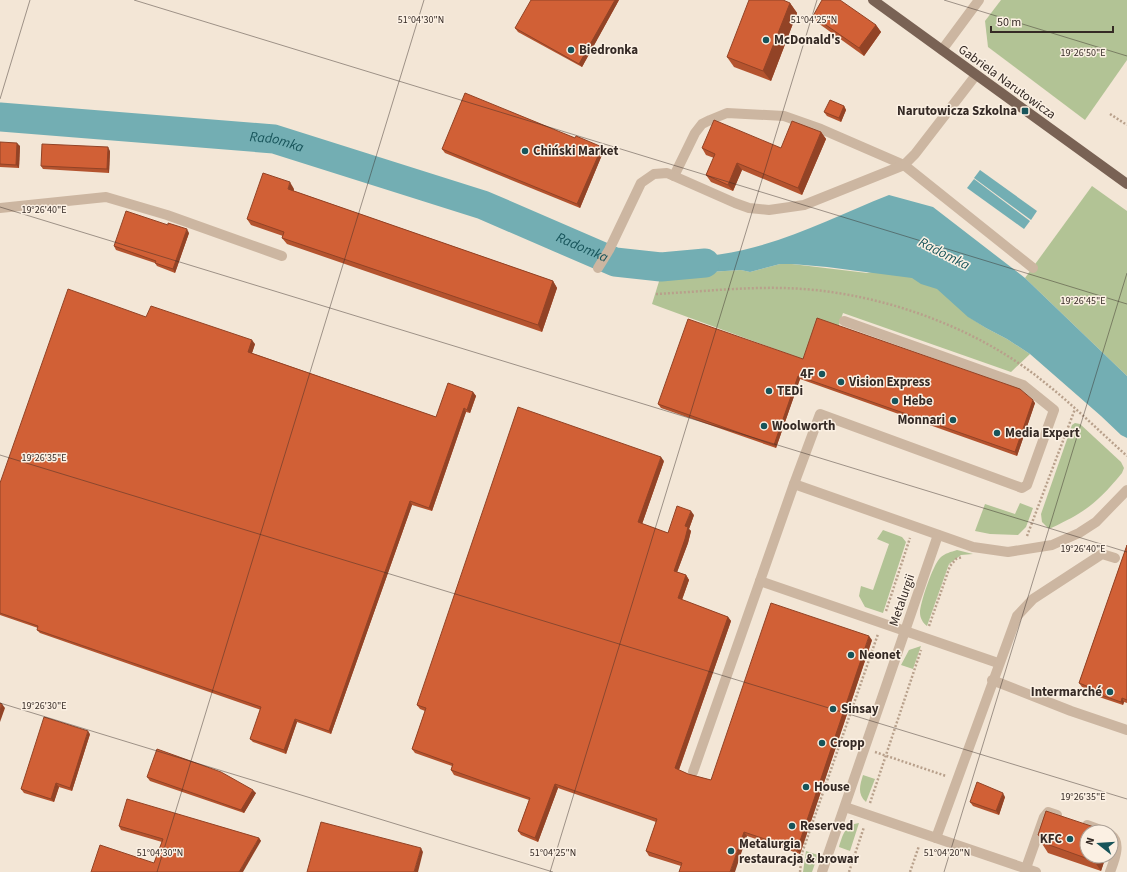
<svg xmlns="http://www.w3.org/2000/svg" width="1127" height="872" viewBox="0 0 1127 872" font-family="'Source Sans 3',sans-serif">
  <style>
    .green { fill: #b2c395 }
    .water { fill: #73aeb3 }
    .lines { fill: none; stroke-linecap: round; stroke-linejoin: round }
    .river { stroke: #73aeb3; stroke-width: 29 }
    .path { stroke: #b8a08b; stroke-width: 2.5; stroke-dasharray: 2 2; stroke-linecap: butt }
    .lane { stroke: #ccb6a1; stroke-width: 10 }
    .street { stroke: #ccb6a1; stroke-width: 10 }
    .primary { stroke: #796254; stroke-width: 10 }
    .wall { fill: #b4532e }
    .shaded-wall { fill: #924326 }
    .building { fill: #d16036; stroke: #924326 }
    .ticks { fill: none; stroke: #352a25; stroke-width: 1; stroke-opacity: 0.45 }
    .poi-dot { fill: #17545a; stroke: #fbf0e3; stroke-width: 1.5 }
    .labels { text-anchor: middle; dominant-baseline: central; stroke-width: 3; stroke-linejoin: round; paint-order: stroke }
    .poi-label { font-size: 13px; font-weight: bold; fill: #352a25; stroke: #fbf0e3; text-anchor: start }
    .street-label { font-size: 13px; fill: #352a25; stroke: #fbf0e3 }
    .water-label { font-size: 14px; font-style: italic; fill: #17545a; stroke: #fbf0e3 }
    .ticks-label { font-size: 10px; text-anchor: middle; fill: #352a25; stroke: #fbf0e3; stroke-width: 3; stroke-linejoin: round; paint-order: stroke }
  </style>
  <rect width="100%" height="100%" fill="#f3e6d6"/>
  <g class="green">
    <path d="M 1001,0 L 1127,0 L 1127,60 L 1085,120 L 988,47 L 985,21 Z"/>
    <path d="M 1092,186 L 1127,211 L 1127,376 L 1025,278 Z"/>
    <path d="M 917,263 L 969,317 L 986,328 L 1007,339 L 1030,354 L 1011,372 L 843,313 L 838,328 L 805,360 L 652,304 L 661,275 L 741,270 L 750,272 L 780,264 L 792,264 L 867,273 Z"/>
    <path d="M 1075,423 L 1080,424 L 1121,462 L 1124,468 L 1122,473 C 1098,502 1086,512 1051,528 L 1048,528 L 1042,522 L 1041,514 L 1072,425 Z"/>
    <path d="M 1020,503 L 1033,508 L 1026,527 L 1018,535 L 990,534 L 975,531 L 985,504 L 1015,514 Z"/>
    <path d="M 883,530 L 902,537 L 906,542 L 883,613 L 865,607 L 859,596 L 861,586 L 873,590 L 889,544 L 877,539 Z"/>
    <path d="M 957,550 L 973,554 L 961,555 L 949,564 L 927,626 C 923,623 920,618 920,613 C 920,603 933,565 940,558 C 945,553 951,552 957,550 Z"/>
    <path d="M 921,646 L 913,669 L 901,665 L 909,650 Z"/>
    <path d="M 863,775 L 875,779 L 866,802 C 857,794 860,785 863,775 Z"/>
    <path d="M 859,823 L 850,851 L 839,847 C 843,834 845,825 859,823 Z"/>
    <path d="M 806,851 L 818,855 L 812,872 L 803,872 Z"/>
  </g>
  <g class="water">
    <path d="M 980,170 L 1037,211 L 1031,220 L 974,178 Z"/>
    <path d="M 974,179 L 1030,221 L 1024,229 L 967,188 Z"/>
    <path d="M 889,195 L 933,207 L 1025,278 L 1127,376 L 1127,438 L 1121,435 L 1101,416 L 1030,354 L 1007,339 L 986,328 L 968,317 L 937,289 L 921,284 L 912,278 L 827,267 L 792,264 L 780,264 L 750,272 L 741,270 L 661,275 L 667,258 C 696,258 727,255 755,247 C 801,235 845,212 889,195 Z"/>
  </g>
  <g class="lines">
    <path class="river" id="s1" d="M 0,117 L 274,139 L 483,205 L 615,262 L 661,267 L 705,263"/>
    <g class="path">
      <path d="M 1110,114 L 1127,125"/>
      <path d="M 656,294 C 698,292 741,287 783,288 C 871,290 969,323 1039,378 C 1070,402 1098,430 1127,456"/>
      <path d="M 1027,536 L 1075,409"/>
      <path d="M 886,611 L 910,538"/>
      <path d="M 929,626 L 950,566 L 956,559 L 962,557"/>
      <path d="M 839,740 L 853,745"/>
      <path d="M 875,752 L 946,776"/>
      <path d="M 870,803 L 921,650"/>
      <path d="M 800,872 L 802,853 L 878,634"/>
      <path d="M 849,872 L 864,827"/>
      <path d="M 910,872 L 919,846"/>
    </g>
    <g class="lane">
      <path d="M 674,176 L 695,133 L 702,124 L 710,120 L 727,113 L 784,116 L 821,129 L 904,165 L 1033,268"/>
      <path d="M 0,208 L 106,197 L 167,215 L 282,256"/>
      <path d="M 598,268 L 609,250 L 641,183 L 654,174 L 667,173 L 735,203 L 749,208 L 769,210 L 804,205 L 904,165 L 915,154 L 976,75"/>
      <path d="M 794,484 L 820,414 L 1022,488 L 1027,485 L 1054,410 L 1023,385 L 844,321"/>
      <path d="M 760,581 L 998,663"/>
      <path d="M 992,680 L 1071,711 L 1127,730"/>
      <path d="M 693,772 L 794,484 L 973,547 L 1008,552 L 1052,545 L 1079,533 L 1096,522 L 1127,490"/>
      <path d="M 845,807 L 1036,872"/>
      <path d="M 1087,825 L 1106,832"/>
      <path d="M 936,838 L 1017,616 L 1033,599 L 1102,554 L 1115,558"/>
      <path d="M 1026,868 L 1044,817 L 1048,812 L 1057,815"/>
      <path d="M 1110,872 C 1114,861 1122,843 1111,835"/>
    </g>
    <g class="street">
      <path d="M 942,50 L 979,0"/>
      <path d="M 822,872 L 938,535"/>
    </g>
    <path class="primary" d="M 873,0 L 1127,184"/>
  </g>
  <g class="wall">
    <path d="M 619,0 L 582,67 L 518,32 L 515,28 Z"/>
    <path d="M 790,3 L 797,13 L 771,81 L 734,67 L 727,57 Z"/>
    <path d="M 813,16 L 876,25 L 881,32 L 864,56 L 818,23 Z"/>
    <path d="M 844,106 L 846,110 L 841,122 L 827,116 L 824,112 Z"/>
    <path d="M 821,132 L 826,139 L 802,195 L 742,170 L 733,191 L 711,182 L 706,175 L 714,158 L 706,155 L 702,148 L 781,148 Z"/>
    <path d="M 0,142 L 20,146 L 19,168 L 0,167 Z"/>
    <path d="M 442,149 L 604,150 L 580,208 L 445,153 Z"/>
    <path d="M 110,151 L 109,173 L 43,169 L 41,166 Z"/>
    <path d="M 294,189 L 294,191 L 553,281 L 557,288 L 542,332 L 287,244 L 282,238 L 283,236 L 251,225 L 247,219 Z"/>
    <path d="M 189,233 L 175,273 L 157,266 L 155,263 L 116,250 L 114,246 Z"/>
    <path d="M 146,317 L 255,344 L 252,353 L 436,417 L 473,392 L 476,396 L 470,413 L 466,412 L 432,511 L 412,505 L 331,734 L 297,722 L 286,754 L 253,742 L 250,739 L 261,710 L 40,633 L 37,630 L 38,628 L 0,615 L 0,483 Z"/>
    <path d="M 803,359 L 1035,403 L 1017,456 L 800,379 L 776,448 L 661,408 L 658,404 Z"/>
    <path d="M 664,461 L 642,524 L 668,533 L 694,515 L 689,529 L 691,531 L 688,543 L 677,572 L 686,575 L 689,580 L 682,600 L 728,617 L 731,621 L 679,770 L 688,774 L 711,780 L 872,640 L 800,854 L 747,836 L 681,866 L 649,856 L 646,851 L 656,822 L 558,788 L 538,842 L 521,835 L 518,831 L 529,800 L 454,775 L 451,770 L 452,766 L 415,753 L 412,749 L 425,711 L 420,709 L 417,705 Z"/>
    <path d="M 1127,545 L 1127,703 L 1124,702 L 1123,705 L 1090,694 L 1087,690 L 1088,689 L 1082,687 L 1079,683 Z"/>
    <path d="M 90,734 L 72,791 L 59,787 L 54,802 L 24,793 L 21,789 Z"/>
    <path d="M 147,777 L 256,793 L 244,813 L 150,781 Z"/>
    <path d="M 1005,797 L 999,815 L 973,806 L 970,802 Z"/>
    <path d="M 1046,811 L 1087,856 L 1106,856 L 1101,871 L 1048,853 L 1041,842 L 1042,840 L 1038,835 Z"/>
    <path d="M 119,826 L 259,838 L 261,841 L 154,863 L 162,842 L 121,830 Z"/>
  </g>
  <g class="shaded-wall">
    <path d="M 615,0 L 619,0 L 582,67 L 579,64 Z"/>
    <path d="M 790,3 L 797,13 L 771,81 L 763,71 Z"/>
    <path d="M 876,25 L 881,32 L 864,56 L 859,48 Z"/>
    <path d="M 844,106 L 846,110 L 841,122 L 839,118 Z"/>
    <path d="M 821,132 L 826,139 L 802,195 L 798,188 Z"/>
    <path d="M 17,143 L 20,146 L 19,168 L 16,165 Z"/>
    <path d="M 108,147 L 110,151 L 109,173 L 107,169 Z"/>
    <path d="M 602,147 L 604,150 L 580,208 L 577,204 Z"/>
    <path d="M 737,163 L 742,170 L 733,191 L 728,185 Z"/>
    <path d="M 290,182 L 294,189 L 292,195 L 288,189 Z"/>
    <path d="M 187,229 L 189,233 L 175,273 L 173,269 Z"/>
    <path d="M 553,281 L 557,288 L 542,332 L 538,325 Z"/>
    <path d="M 252,340 L 255,344 L 251,356 L 248,352 Z"/>
    <path d="M 798,376 L 800,379 L 776,448 L 774,445 Z"/>
    <path d="M 473,392 L 476,396 L 470,413 L 467,410 Z"/>
    <path d="M 1033,400 L 1035,403 L 1017,456 L 1015,452 Z"/>
    <path d="M 464,408 L 466,412 L 432,511 L 429,508 Z"/>
    <path d="M 661,457 L 664,461 L 641,527 L 638,522 Z"/>
    <path d="M 410,501 L 412,505 L 331,734 L 329,731 Z"/>
    <path d="M 691,511 L 694,515 L 689,529 L 691,531 L 688,543 L 676,575 L 674,571 L 685,526 Z"/>
    <path d="M 686,575 L 689,580 L 681,602 L 678,598 Z"/>
    <path d="M 728,617 L 731,621 L 678,772 L 675,768 Z"/>
    <path d="M 869,636 L 872,640 L 800,854 L 797,850 Z"/>
    <path d="M 1122,698 L 1124,702 L 1123,705 L 1121,702 Z"/>
    <path d="M 2,704 L 5,708 L 0,722 L 0,711 Z"/>
    <path d="M 295,719 L 297,722 L 286,754 L 284,750 Z"/>
    <path d="M 88,731 L 90,734 L 72,791 L 70,788 Z"/>
    <path d="M 56,783 L 59,787 L 54,802 L 51,799 Z"/>
    <path d="M 555,784 L 558,788 L 538,842 L 535,838 Z"/>
    <path d="M 253,790 L 256,793 L 244,813 L 241,810 Z"/>
    <path d="M 1003,793 L 1005,797 L 999,815 L 996,811 Z"/>
    <path d="M 1097,828 L 1100,832 L 1096,832 Z"/>
    <path d="M 744,832 L 747,836 L 735,872 L 730,872 Z"/>
    <path d="M 259,838 L 261,841 L 243,872 L 239,872 Z"/>
    <path d="M 421,848 L 423,852 L 418,872 L 414,872 Z"/>
    <path d="M 1095,856 L 1106,856 L 1101,871 L 1094,861 Z"/>
  </g>
  <g class="building">
    <path d="M 531,0 L 615,0 L 579,64 L 515,28 Z"/>
    <path d="M 749,0 L 783,0 L 790,3 L 763,71 L 727,57 Z"/>
    <path d="M 822,0 L 840,0 L 876,25 L 859,48 L 813,16 Z"/>
    <path d="M 465,93 L 575,138 L 576,136 L 602,147 L 577,204 L 442,149 Z"/>
    <path d="M 830,100 L 844,106 L 839,118 L 824,112 Z"/>
    <path d="M 714,120 L 781,148 L 792,121 L 821,132 L 798,188 L 737,163 L 728,185 L 706,175 L 715,154 L 702,148 Z"/>
    <path d="M 0,142 L 17,143 L 16,165 L 0,164 Z"/>
    <path d="M 42,144 L 108,147 L 107,169 L 41,166 Z"/>
    <path d="M 263,173 L 290,182 L 288,189 L 553,281 L 538,325 L 282,238 L 284,232 L 247,219 Z"/>
    <path d="M 126,211 L 168,225 L 168,223 L 187,229 L 173,269 L 155,263 L 156,261 L 114,246 Z"/>
    <path d="M 68,289 L 146,317 L 151,306 L 252,340 L 248,352 L 436,417 L 448,383 L 473,392 L 467,410 L 464,408 L 429,508 L 410,501 L 329,731 L 295,719 L 284,750 L 250,739 L 261,707 L 37,630 L 38,626 L 0,613 L 0,483 Z"/>
    <path d="M 817,318 L 1020,389 L 1033,400 L 1015,452 L 798,376 L 774,445 L 658,404 L 688,319 L 803,359 Z"/>
    <path d="M 518,407 L 661,457 L 638,522 L 668,533 L 677,506 L 691,511 L 685,526 L 688,527 L 685,539 L 674,571 L 686,575 L 678,598 L 728,617 L 675,768 L 688,774 L 711,780 L 771,603 L 869,636 L 797,850 L 744,832 L 730,872 L 679,872 L 682,863 L 646,851 L 657,819 L 555,784 L 535,838 L 518,831 L 530,798 L 451,770 L 453,764 L 412,749 L 426,708 L 417,705 Z"/>
    <path d="M 1127,545 L 1127,700 L 1122,698 L 1121,702 L 1087,690 L 1089,687 L 1079,683 Z"/>
    <path d="M 0,703 L 2,704 L 0,711 Z"/>
    <path d="M 44,717 L 88,731 L 70,788 L 56,783 L 51,799 L 21,789 Z"/>
    <path d="M 157,749 L 221,772 L 253,790 L 241,810 L 147,777 Z"/>
    <path d="M 977,782 L 1003,793 L 996,811 L 970,802 Z"/>
    <path d="M 127,799 L 259,838 L 239,872 L 91,872 L 100,845 L 154,863 L 163,839 L 119,826 Z"/>
    <path d="M 1046,811 L 1097,828 L 1096,832 L 1087,832 L 1087,856 L 1095,856 L 1094,861 L 1041,842 L 1043,836 L 1038,835 Z"/>
    <path d="M 321,822 L 421,848 L 414,872 L 307,872 Z"/>
  </g>
  <path class="ticks" d="M 134,0 L 1127,304M 944,0 L 1127,56M 0,99 L 30,0M 0,207 L 1127,552M 0,455 L 1127,799M 0,703 L 553,872M 157,872 L 424,0M 550,872 L 817,0M 944,872 L 1127,273"/>
  <g class="poi-dot">
    <circle cx="766" cy="40" r="4"/>
    <circle cx="571" cy="50" r="4"/>
    <rect x="1021" y="107" width="8" height="8" rx="2"/>
    <circle cx="525" cy="151" r="4"/>
    <circle cx="822" cy="374" r="4"/>
    <circle cx="841" cy="382" r="4"/>
    <circle cx="769" cy="391" r="4"/>
    <circle cx="895" cy="401" r="4"/>
    <circle cx="953" cy="420" r="4"/>
    <circle cx="764" cy="426" r="4"/>
    <circle cx="997" cy="433" r="4"/>
    <circle cx="851" cy="655" r="4"/>
    <circle cx="1110" cy="692" r="4"/>
    <circle cx="833" cy="709" r="4"/>
    <circle cx="822" cy="743" r="4"/>
    <circle cx="806" cy="787" r="4"/>
    <circle cx="792" cy="826" r="4"/>
    <circle cx="1070" cy="839" r="4"/>
    <circle cx="731" cy="851" r="4"/>
  </g>
  <g class="labels">
    <g class="poi-label">
      <text x="774" y="40">McDonald's</text>
      <text x="579" y="50">Biedronka</text>
      <text x="1017" y="111" text-anchor="end">Narutowicza Szkolna</text>
      <text x="533" y="151">Chiński Market</text>
      <text x="814" y="374" text-anchor="end">4F</text>
      <text x="849" y="382">Vision Express</text>
      <text x="777" y="391">TEDi</text>
      <text x="903" y="401">Hebe</text>
      <text x="945" y="420" text-anchor="end">Monnari</text>
      <text x="772" y="426">Woolworth</text>
      <text x="1005" y="433">Media Expert</text>
      <text x="859" y="655">Neonet</text>
      <text x="1102" y="692" text-anchor="end">Intermarché</text>
      <text x="841" y="709">Sinsay</text>
      <text x="830" y="743">Cropp</text>
      <text x="814" y="787">House</text>
      <text x="800" y="826">Reserved</text>
      <text x="1062" y="839" text-anchor="end">KFC</text>
      <text x="739" y="844">Metalurgia<tspan x="739" dy="15">restauracja &amp; browar</tspan></text>
    </g>
    <g class="street-label">
      <text transform="translate(1007 82) rotate(36)">Gabriela Narutowicza</text>
      <text transform="translate(902 600) rotate(-71)">Metalurgii</text>
    </g>
    <g class="water-label">
      <text stroke="none"><textPath href="#s1" startOffset="278">Radomka</textPath></text>
      <text stroke="none"><textPath href="#s1" startOffset="602">Radomka</textPath></text>
      <text transform="translate(944 254) rotate(27)">Radomka</text>
    </g>
  </g>
  <g class="ticks-label">
    <text x="421" y="23">51°04'30"N</text>
    <text x="814" y="23">51°04'25"N</text>
    <text x="1083" y="56">19°26'50"E</text>
    <text x="44" y="213">19°26'40"E</text>
    <text x="1083" y="304">19°26'45"E</text>
    <text x="44" y="461">19°26'35"E</text>
    <text x="1083" y="552">19°26'40"E</text>
    <text x="44" y="709">19°26'30"E</text>
    <text x="1083" y="800">19°26'35"E</text>
    <text x="160" y="856">51°04'30"N</text>
    <text x="553" y="856">51°04'25"N</text>
    <text x="947" y="856">51°04'20"N</text>
  </g>
  <g transform="translate(1099 844) rotate(287)"><circle r="19" fill="#fbf0e3" stroke="#aca197"/>
  <path d="M0-3L7 15L0 10L-7 15Z" fill="#17545a"/>
  <text y="-6" font-size="11" font-weight="bold" text-anchor="middle" fill="#352a25">N</text>
  </g>
  <path d="M991 26v6h122v-6" fill="none" stroke="#352a25" stroke-width="2"/>
  <text x="997" y="26" font-size="12" fill="#352a25" stroke="#fbf0e3" stroke-width="3" paint-order="stroke">50 m</text>
</svg>
